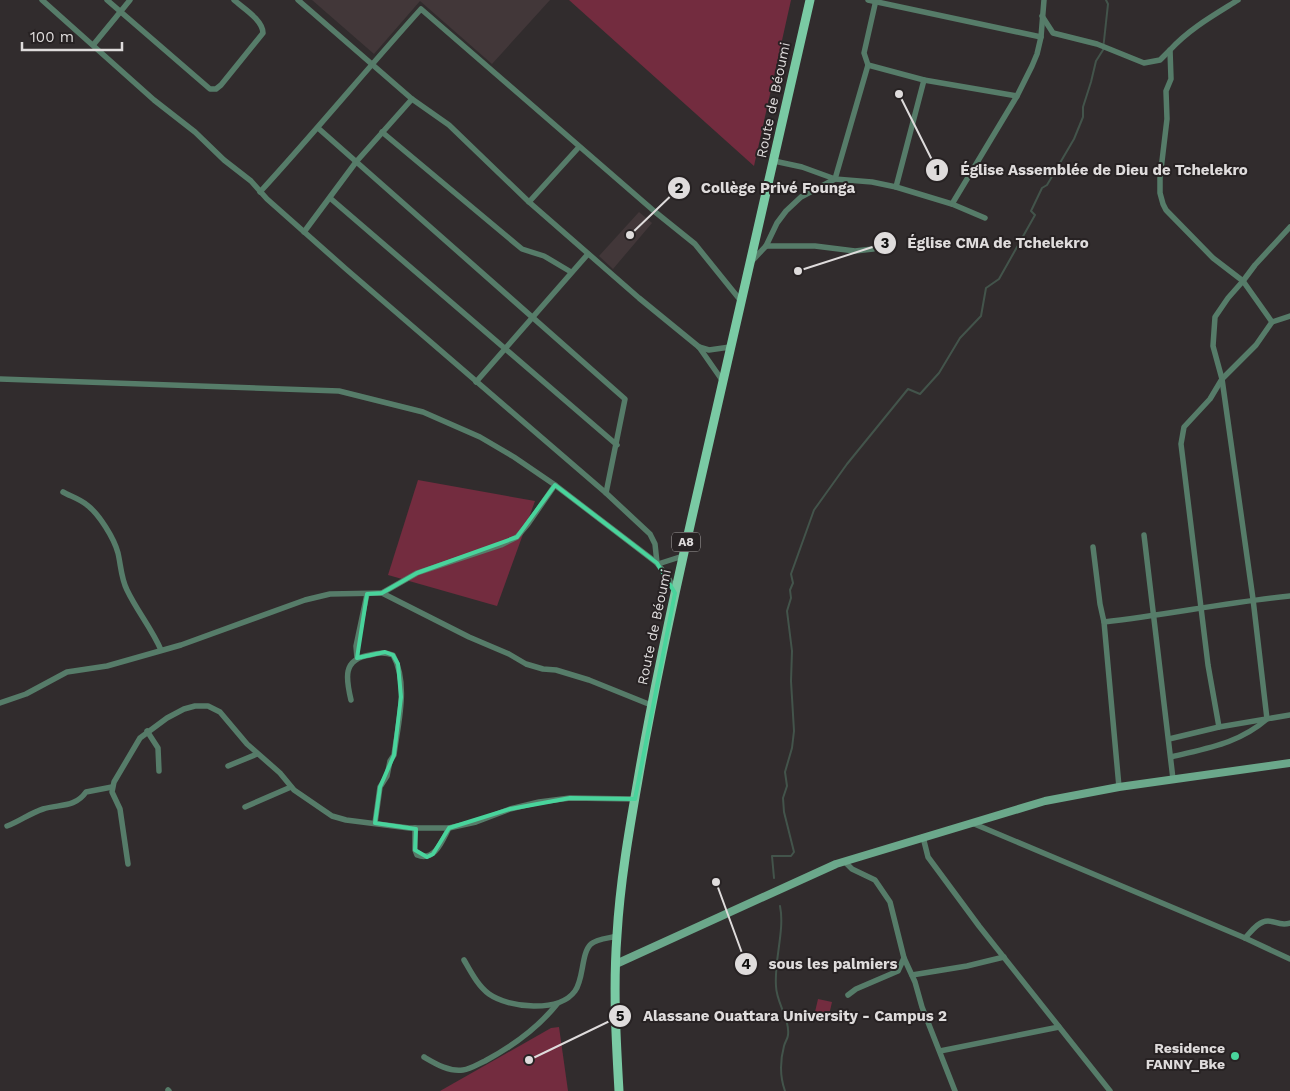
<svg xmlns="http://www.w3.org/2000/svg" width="1290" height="1091" viewBox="0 0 1290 1091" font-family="'Work Sans',sans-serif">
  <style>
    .built { fill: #423739 }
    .green { fill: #732c3f }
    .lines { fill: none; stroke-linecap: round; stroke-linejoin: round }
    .stream { stroke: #43544b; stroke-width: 2 }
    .minor { stroke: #567c69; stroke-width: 5.5 }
    .secondary { stroke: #6ba88b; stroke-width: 8 }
    .primary { stroke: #7acaa4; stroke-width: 9 }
    .marked { fill: none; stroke: #49d49c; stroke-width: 4; stroke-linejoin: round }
    .poi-dot { fill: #49d49c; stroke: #272223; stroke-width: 2 }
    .labels { text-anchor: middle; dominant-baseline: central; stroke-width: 4; stroke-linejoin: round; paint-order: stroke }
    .shield { fill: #272223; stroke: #a8a4a4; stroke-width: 1 }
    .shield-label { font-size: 12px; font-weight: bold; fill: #dfdcdc }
    .street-label { font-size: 14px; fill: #dfdcdc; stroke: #272223 }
    .poi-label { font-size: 14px; font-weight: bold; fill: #dfdcdc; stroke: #272223; text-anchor: end }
    .leader { fill: none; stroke: #dfdcdc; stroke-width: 2 }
    .callout-dot { fill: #dfdcdc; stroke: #272223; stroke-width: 2 }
    .mark-label { font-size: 15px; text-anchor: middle; font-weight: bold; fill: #111 }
    .callout-label { font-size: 15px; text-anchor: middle; font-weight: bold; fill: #dfdcdc; stroke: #272223; stroke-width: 4; stroke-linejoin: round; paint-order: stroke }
  </style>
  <rect width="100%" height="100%" fill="#312c2d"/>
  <g class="built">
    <path d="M 312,0 L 550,0 L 492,64 L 420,1 L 374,54 Z"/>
    <path d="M 639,212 L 652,223 L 613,269 L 599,256 Z"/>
  </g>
  <g class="green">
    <path d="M 569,0 L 791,0 L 754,166 Z"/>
    <path d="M 418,480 L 535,501 L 497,606 L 388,575 Z"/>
    <path d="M 818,999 L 832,1002 L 829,1015 L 815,1012 Z"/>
    <path d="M 559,1027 L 568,1091 L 440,1091 L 551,1028 Z"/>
  </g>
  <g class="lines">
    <g class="stream">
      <path d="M 774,878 L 772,856 L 791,856 L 794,852 L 784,812 L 783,798 L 787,786 L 785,772 L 792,748 L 794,731 L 791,681 L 792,651 L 787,611 L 791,598 L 790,590 L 793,583 L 791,574 L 814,510 L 847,464 L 908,389 L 920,394 L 939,373 L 960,338 L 981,316 L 986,288 L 999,279 L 1035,215 L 1031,211 L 1042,188 L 1047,185 L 1074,139 L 1083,117 L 1083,107 L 1091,82 L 1096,61 L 1103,50 L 1108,4 L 1106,0"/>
      <path d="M 780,906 C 785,930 774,960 776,986 C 776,1002 790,1019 788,1035 C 788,1038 785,1042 784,1046 C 780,1061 780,1077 785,1091"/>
    </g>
    <g class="minor">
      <path d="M 42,0 L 154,100 L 195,132 L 224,160 L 251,181 L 267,199 L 346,269 L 606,493 L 650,534 L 655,544 L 657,563"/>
      <path d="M 107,0 L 210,89 L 216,89 L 221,85 L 263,33 C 263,20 243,8 234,0"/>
      <path d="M 298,0 L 412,99 L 449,125 L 529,202 L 639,298 L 699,347 L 722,380"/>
      <path d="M 868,0 L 1041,37"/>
      <path d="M 1238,0 C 1214,15 1189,29 1170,50 L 1171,79 L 1166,91 L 1167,119 L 1160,178 L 1160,193 L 1163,204 L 1166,210 L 1213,258 L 1243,281 L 1272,322"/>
      <path d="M 1042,16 L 1053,33 L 1097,44 L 1144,63 L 1160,60 L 1170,50"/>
      <path d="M 94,44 L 130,0"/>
      <path d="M 868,65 L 924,80 L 1017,96"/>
      <path d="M 318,128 L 625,399 L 606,493"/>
      <path d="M 382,132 L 522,249 L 544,256 L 571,272"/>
      <path d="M 774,161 L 802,167 L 835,179 L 872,182 L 896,187 L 952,204 L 985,218"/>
      <path d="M 896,187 L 924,80"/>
      <path d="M 260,192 C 315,132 366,70 421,9 L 654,211 L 695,244 L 741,301"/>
      <path d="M 330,198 L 617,445"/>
      <path d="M 529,202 L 579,147"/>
      <path d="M 952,204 L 1017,96 L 1032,66 L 1037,54 L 1041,37 L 1044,0"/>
      <path d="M 304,232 L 356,162 L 412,99"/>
      <path d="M 766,246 L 815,246 L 855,251 L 873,249"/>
      <path d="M 751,262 L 766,246 L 777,223 L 786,211 L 801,197 L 835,179 L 868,65 L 864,53 L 876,0"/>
      <path d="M 699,347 L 709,350 L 730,347"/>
      <path d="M 0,379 L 339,391 L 423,412 L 480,437 L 514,457 L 555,485 L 657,563 L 669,579 L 675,592"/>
      <path d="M 476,382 L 588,254"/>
      <path d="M 63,492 C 70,496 80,499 87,505 C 99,514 114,538 118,553 C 121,566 121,578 127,590 C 137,611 152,629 161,650"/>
      <path d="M 1144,535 L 1173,779"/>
      <path d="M 1093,547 L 1100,604 L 1104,622 L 1119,787"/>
      <path d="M 658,564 L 683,556"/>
      <path d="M 382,593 L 417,573 L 501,545 L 517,537 L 528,524 L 555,485"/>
      <path d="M 1104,622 C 1167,615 1228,602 1290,596"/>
      <path d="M 357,658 L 356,646 L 367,594"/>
      <path d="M 351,700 C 346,679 342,659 370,655 C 378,653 384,652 393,655 C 409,684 398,723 394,755 L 390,761 L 387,776 L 380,787 L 375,823"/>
      <path d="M 0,703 L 26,694 L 67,672 L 107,666 L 181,645 L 305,600 L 330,594 L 382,593 L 469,637 L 509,654 L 526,664 L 543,669 L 556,670 L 589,680 L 651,705"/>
      <path d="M 1219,727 L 1208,665 L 1181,444 L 1184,427 L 1210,399 L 1222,379 L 1256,345 L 1272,322 L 1290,316"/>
      <path d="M 147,731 L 158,748 L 159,771"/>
      <path d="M 1169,739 L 1219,727 L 1290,715"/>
      <path d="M 1171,757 C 1207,748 1238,744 1267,719 L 1253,599 L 1222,379 L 1213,346 L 1215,317 L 1228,298 L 1243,281 L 1255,265 L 1290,227"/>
      <path d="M 228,766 L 257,754"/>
      <path d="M 245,807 L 291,787"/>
      <path d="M 972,823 L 1245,938 L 1290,959"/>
      <path d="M 7,826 C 19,822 30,813 43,809 C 59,804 75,808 86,792 L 112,787"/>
      <path d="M 415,828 L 415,850 L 417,855 C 435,862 442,841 449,828"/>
      <path d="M 923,837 L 928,857 L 979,926 L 1110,1091"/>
      <path d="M 845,862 L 852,869 L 875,880 L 890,902 L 904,958 L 898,971 L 856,989 L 848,995"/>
      <path d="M 128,864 L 120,809 L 112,792 L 114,782 L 140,738 L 167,718 L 184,709 L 195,706 L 208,706 L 220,712 L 247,744 L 280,773 L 294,790 L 332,816 L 346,820 L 409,828 L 449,828 L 476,822 L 510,809 L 539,802 L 570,798 L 635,799"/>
      <path d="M 1245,938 C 1250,933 1256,924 1263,922 C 1273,918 1278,927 1290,923"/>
      <path d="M 904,958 L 915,982 L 922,1007 L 955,1091"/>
      <path d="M 464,960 C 471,972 478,986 489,994 C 509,1008 559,1013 575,991 C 584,979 581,953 591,944 C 596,939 610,938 617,936"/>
      <path d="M 912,975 L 967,966 L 1004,957"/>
      <path d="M 940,1051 L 1059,1027"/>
      <path d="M 424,1057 C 436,1064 449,1072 463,1070 C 471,1069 478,1064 485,1061 C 513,1046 537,1029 557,1004"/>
      <path d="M 168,1090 L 169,1091"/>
    </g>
    <path class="secondary" d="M 616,964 L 836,864 L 972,823 L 1045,801 L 1119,787 L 1290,763"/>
    <path class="primary" d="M 619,1091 C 616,1039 613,987 617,935 C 620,883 629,831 638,780 C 653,692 672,605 692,517 C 730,345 771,173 810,0"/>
  </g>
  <path class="marked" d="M 555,485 L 657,563 L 675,593 L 635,799 L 570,798 L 510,809 L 449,828 L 433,854 L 427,857 L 415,850 L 416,829 L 375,823 L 380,787 L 394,755 L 401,697 L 398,664 L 393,655 L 385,652 L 357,658 L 367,594 L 382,593 L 417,573 L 517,537 Z"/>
  <circle class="poi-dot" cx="1235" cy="1056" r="5"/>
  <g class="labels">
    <rect class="shield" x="672" y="532.5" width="28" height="19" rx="4"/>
    <g class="shield-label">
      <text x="686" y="542">A8</text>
    </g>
    <g class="street-label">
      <text transform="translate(773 100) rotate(-78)">Route de Béoumi</text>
      <text transform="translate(654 627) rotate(-78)">Route de Béoumi</text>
    </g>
    <g class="poi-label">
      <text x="1225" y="1048">Residence<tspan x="1225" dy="16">FANNY_Bke</tspan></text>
    </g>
  </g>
  <path class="leader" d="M899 94L937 170M630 235L679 188M798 271L885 243M716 882L746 964M529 1060L620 1016"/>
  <g class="callout-dot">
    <circle cx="899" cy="94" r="5"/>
    <circle cx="630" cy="235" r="5"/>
    <circle cx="798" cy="271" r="5"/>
    <circle cx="716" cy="882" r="5"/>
    <circle cx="529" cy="1060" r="5"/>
    <circle cx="937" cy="170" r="12"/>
    <circle cx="679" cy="188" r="12"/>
    <circle cx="885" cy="243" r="12"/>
    <circle cx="746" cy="964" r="12"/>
    <circle cx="620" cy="1016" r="12"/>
  </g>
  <g class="mark-label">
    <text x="937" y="175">1</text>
    <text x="679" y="193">2</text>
    <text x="885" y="248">3</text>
    <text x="746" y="969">4</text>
    <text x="620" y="1021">5</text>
  </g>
  <g class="callout-label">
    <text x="1104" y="175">Église Assemblée de Dieu de Tchelekro</text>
    <text x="778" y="193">Collège Privé Founga</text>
    <text x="998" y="248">Église CMA de Tchelekro</text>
    <text x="833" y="969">sous les palmiers</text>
    <text x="795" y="1021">Alassane Ouattara University - Campus 2</text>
  </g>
  <path d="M22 42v8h100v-8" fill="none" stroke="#dfdcdc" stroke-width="2.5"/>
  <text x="30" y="42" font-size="15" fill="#dfdcdc" stroke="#272223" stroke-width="4" paint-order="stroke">100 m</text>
</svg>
